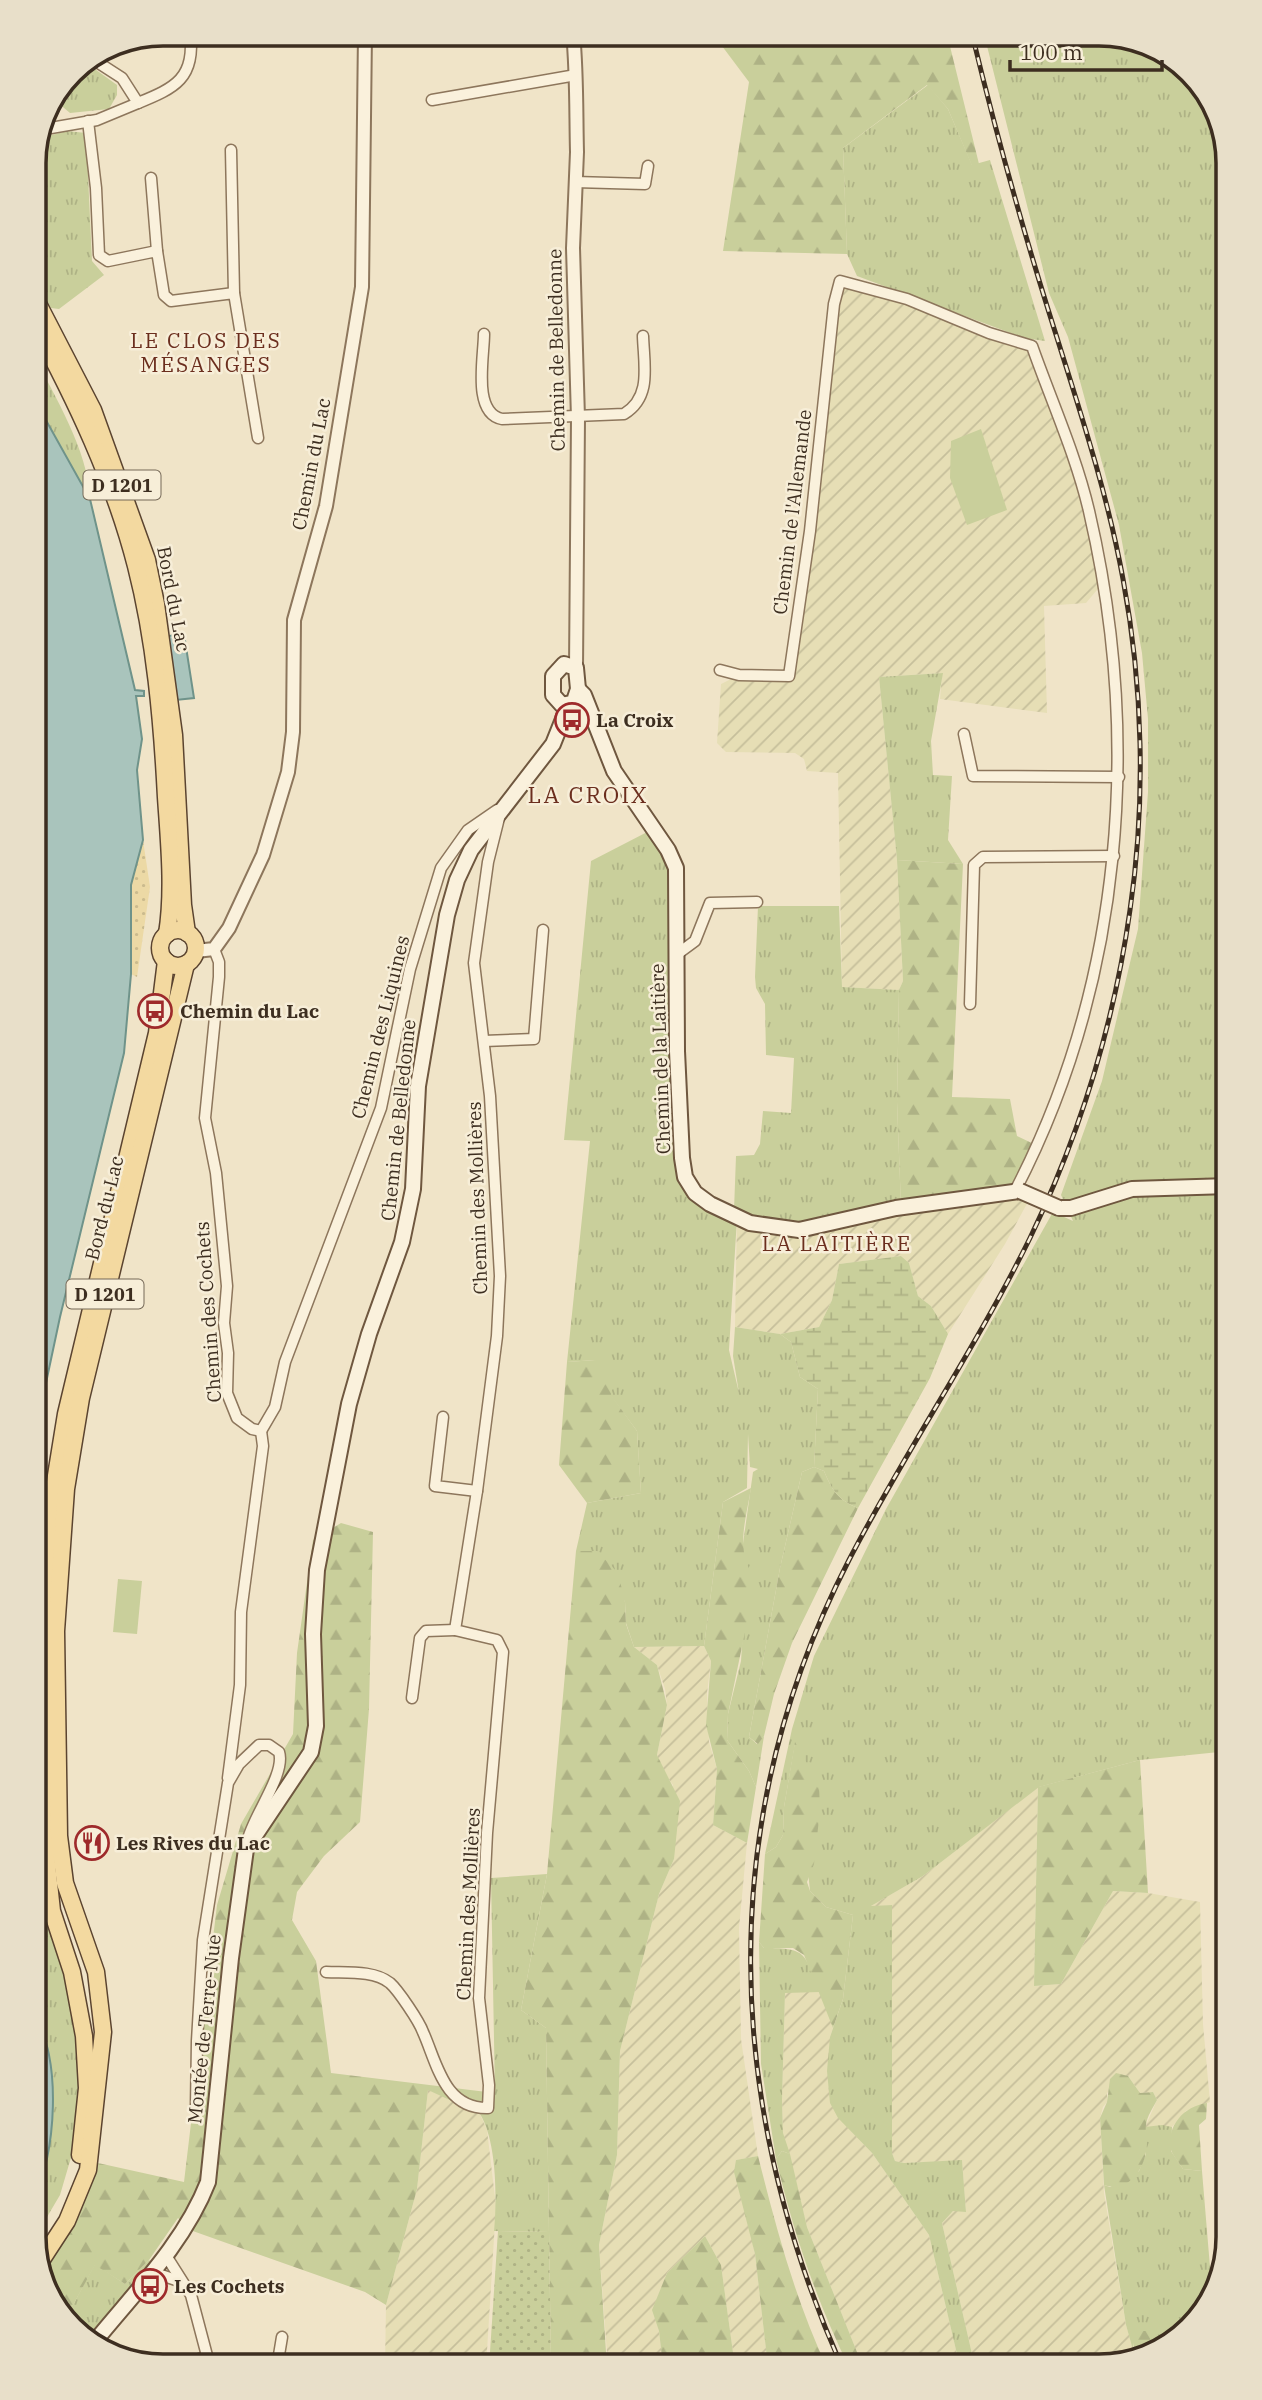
<svg xmlns="http://www.w3.org/2000/svg" width="1262" height="2400" viewBox="0 0 1262 2400" font-family="'IBM Plex Serif',serif">
  <style>
    .farmland { fill: url(#farmland-furrows) }
    .grass { fill: url(#grass-tufts) }
    .forest { fill: url(#forest-firs) }
    .wetland { fill: url(#wetland-marsh) }
    .sand { fill: url(#sand-dots) }
    .garden { fill: url(#garden-dots) }
    .pitch { fill: #c9cf9b }
    .water { fill: #a9c4bc; stroke: #6f938a; stroke-width: 2 }
    .lines { fill: none; stroke-linecap: round; stroke-linejoin: round }
    .minor-casing { stroke: #8d765c; stroke-width: 13 }
    .tertiary-casing { stroke: #8d765c; stroke-width: 16 }
    .secondary-casing { stroke: #6f573f; stroke-width: 18 }
    .primary-casing { stroke: #5b4430; stroke-width: 19 }
    .minor { stroke: #faf1dc; stroke-width: 10 }
    .tertiary { stroke: #faf1dc; stroke-width: 12 }
    .secondary { stroke: #faf1dc; stroke-width: 14 }
    .primary { stroke: #f3d9a0; stroke-width: 16 }
    .rail-casing { stroke: #3d2e20; stroke-width: 5 }
    .rail { stroke: #f7eed8; stroke-width: 2.5; stroke-dasharray: 8; stroke-linecap: butt }
    .secondary-bridge-casing { stroke: #6f573f; stroke-width: 18; stroke-linecap: butt }
    .secondary-bridge { stroke: #faf1dc; stroke-width: 14 }
    .labels { text-anchor: middle; dominant-baseline: central; stroke-width: 5; stroke-linejoin: round; paint-order: stroke }
    .shield { fill: #f7eed8; stroke: #756857; stroke-width: 2 }
    .shield-label { font-size: 18px; font-weight: bold; fill: #3d2e20 }
    .street-label { font-size: 19px; fill: #3d2e20; stroke: #f7eed8 }
    .poi-label { font-size: 19px; font-weight: bold; fill: #3d2e20; stroke: #f7eed8; text-anchor: start }
    .neighbourhood-label { font-size: 21px; letter-spacing: 2px; fill: #6b2e1e; stroke: #f7eed8 }
    .quarter-label { font-size: 23px; letter-spacing: 2px; fill: #6b2e1e; stroke: #f7eed8 }
    .rim { fill: none; stroke: #3d2e20; stroke-width: 3.5 }
  </style>
  <defs>
    <pattern id="farmland-furrows" width="10" height="10" patternUnits="userSpaceOnUse" patternTransform="scale(1.75)"><rect width="10" height="10" fill="#e6deb5"/><path d="M-1 1l2-2M0 10L10 0M9 11l2-2" fill="none" stroke="#c6bf9b"/></pattern>
    <pattern id="grass-tufts" width="24" height="20" patternUnits="userSpaceOnUse" patternTransform="scale(1.75)"><rect width="24" height="20" fill="#c9cf9b"/><path d="M3 7l-1-3M5 7V3M7 7l1-3M15 17l-1-3M17 17v-4M19 17l1-3" fill="none" stroke="#aeb285"/></pattern>
    <pattern id="forest-firs" width="22" height="20" patternUnits="userSpaceOnUse" patternTransform="scale(1.75)"><rect width="22" height="20" fill="#c9cf9b"/><path d="M5 1l3.5 6h-7zM16 11l3.5 6h-7z" fill="#aeb285"/></pattern>
    <pattern id="wetland-marsh" width="20" height="14" patternUnits="userSpaceOnUse" patternTransform="scale(1.75)"><rect width="20" height="14" fill="#c9cf9b"/><path d="M1 5h8M5 5V1M11 12h8M15 12V8" fill="none" stroke="#aeb285"/></pattern>
    <pattern id="sand-dots" width="8" height="8" patternUnits="userSpaceOnUse" patternTransform="scale(1.75)"><rect width="8" height="8" fill="#ecd9a5"/><path d="M2 2h.1M6 6h.1" fill="none" stroke="#cbbb8e" stroke-width="1.8" stroke-linecap="round"/></pattern>
    <pattern id="garden-dots" width="8" height="8" patternUnits="userSpaceOnUse" patternTransform="scale(1.75)"><rect width="8" height="8" fill="#c9cf9b"/><path d="M2 2h.1M6 6h.1" fill="none" stroke="#aeb285" stroke-width="1.8" stroke-linecap="round"/></pattern>
  </defs>
  <rect width="100%" height="100%" fill="#f0e4c8"/>
  <g class="farmland">
    <path d="M 840,281 L 894,295 L 983,337 L 1035,352 L 1089,510 L 1102,584 L 1086,603 L 1044,606 L 1047,713 L 940,699 L 942,673 L 879,677 L 897,860 L 903,981 L 899,990 L 842,987 L 838,773 L 807,771 L 804,759 L 795,753 L 726,752 L 717,743 L 721,684 L 739,675 L 789,676 Z"/>
    <path d="M 998,1192 L 1029,1200 L 1005,1244 L 948,1334 L 931,1306 L 918,1296 L 909,1263 L 901,1256 L 839,1264 L 832,1300 L 819,1327 L 780,1334 L 735,1327 L 737,1218 Z"/>
    <path d="M 704,1646 L 711,1661 L 707,1693 L 709,1742 L 717,1769 L 713,1825 L 747,1843 L 739,1928 L 741,2039 L 758,2156 L 736,2160 L 755,2254 L 768,2367 L 735,2367 L 721,2265 L 705,2236 L 667,2273 L 653,2309 L 659,2331 L 663,2367 L 608,2367 L 599,2245 L 617,2155 L 620,2051 L 659,1894 L 674,1859 L 673,1785 L 663,1771 L 657,1755 L 667,1705 L 665,1689 L 657,1665 L 634,1647 Z"/>
    <path d="M 1038,1787 L 1034,1986 L 1061,1984 L 1113,1891 L 1148,1893 L 1200,1902 L 1203,2024 L 1210,2102 L 1186,2111 L 1172,2127 L 1145,2127 L 1157,2100 L 1153,2092 L 1140,2093 L 1128,2076 L 1107,2093 L 1107,2102 L 1103,2107 L 1100,2118 L 1104,2193 L 1126,2325 L 1136,2359 L 1099,2367 L 975,2367 L 942,2223 L 953,2211 L 966,2211 L 962,2161 L 904,2163 L 895,2161 L 892,2153 L 892,1905 L 869,1907 L 923,1876 Z"/>
    <path d="M 814,1990 L 820,1992 L 830,2015 L 833,2028 L 830,2037 L 848,2128 L 872,2153 L 929,2235 L 960,2367 L 863,2367 L 807,2227 L 783,2134 L 782,2099 L 785,1992 Z"/>
    <path d="M 428,2089 L 480,2114 L 487,2130 L 496,2206 L 486,2367 L 385,2367 L 386,2305 L 417,2189 Z"/>
  </g>
  <g class="grass">
    <path d="M 984,34 L 1108,34 L 1172,55 L 1219,113 L 1229,163 L 1229,1751 L 1140,1760 L 1039,1787 L 923,1876 L 871,1906 L 892,1905 L 892,2153 L 895,2161 L 904,2163 L 962,2160 L 966,2212 L 953,2211 L 942,2223 L 975,2367 L 960,2367 L 929,2235 L 872,2153 L 838,2118 L 830,2103 L 827,2071 L 830,2037 L 843,1999 L 853,1915 L 826,1907 L 810,1891 L 795,1744 L 784,1807 L 783,1835 L 776,1847 L 765,1854 L 792,1729 L 814,1656 L 886,1509 L 1053,1212 L 1073,1221 L 1061,1195 L 1102,1081 L 1138,929 L 1148,792 L 1148,719 L 1142,653 L 1119,525 L 1068,337 L 1049,293 Z"/>
    <path d="M 85,62 L 117,85 L 117,95 L 109,109 L 70,113 L 57,102 L 71,71 Z"/>
    <path d="M 928,85 L 948,109 L 972,165 L 990,160 L 1045,341 L 1024,338 L 857,276 L 847,254 L 843,148 Z"/>
    <path d="M 67,131 L 86,133 L 92,261 L 104,275 L 59,309 L 51,308 C 37,285 28,252 33,224 C 36,211 45,204 44,189 C 43,176 35,165 35,152 L 48,136 Z"/>
    <path d="M 33,353 C 55,398 88,449 90,499 L 33,397 Z"/>
    <path d="M 943,673 L 931,741 L 933,775 L 952,776 L 948,840 L 963,864 L 897,860 L 879,677 Z"/>
    <path d="M 653,829 L 673,859 L 681,1178 L 695,1193 L 734,1210 L 736,1156 L 754,1155 L 760,1144 L 763,1111 L 791,1113 L 794,1058 L 766,1055 L 765,1004 L 756,988 L 755,977 L 758,906 L 839,906 L 842,987 L 899,990 L 897,1102 L 901,1207 L 828,1226 L 737,1218 L 729,1350 L 739,1393 L 733,1356 L 735,1327 L 780,1334 L 791,1342 L 800,1377 L 818,1389 L 814,1467 L 802,1472 L 780,1568 L 749,1737 L 757,1744 L 764,1736 L 756,1787 L 749,1771 L 727,1740 L 728,1714 L 741,1661 L 747,1568 L 742,1551 L 753,1472 L 758,1469 L 750,1467 L 748,1434 L 747,1488 L 723,1502 L 704,1646 L 634,1647 L 626,1623 L 625,1602 L 597,1551 L 576,1551 L 587,1503 L 641,1493 L 637,1431 L 611,1396 L 595,1360 L 567,1362 L 590,1141 L 564,1140 L 591,861 Z"/>
    <path d="M 38,1745 L 41,1878 L 74,2007 L 81,2069 L 75,2144 L 60,2195 L 34,2239 C 28,2171 68,2119 47,2047 C 43,2035 41,2026 33,2017 L 33,1751 Z"/>
    <path d="M 547,1874 L 521,2010 L 546,2028 L 549,2232 L 494,2231 C 497,2199 497,2142 480,2114 L 495,2093 L 491,1878 Z"/>
    <path d="M 759,1942 L 764,1948 C 810,1948 803,1954 820,1992 L 785,1993 L 782,2100 L 783,2133 L 790,2154 L 782,2151 L 776,2159 L 761,2064 Z"/>
    <path d="M 1162,2125 L 1172,2127 L 1171,2151 L 1183,2169 L 1202,2171 L 1212,2291 L 1207,2310 L 1167,2342 L 1133,2343 L 1133,2350 L 1126,2325 L 1104,2185 L 1110,2187 L 1139,2171 L 1146,2154 L 1145,2127 Z"/>
    <path d="M 149,2260 L 152,2263 L 89,2344 L 67,2316 L 95,2264 L 125,2284 Z"/>
  </g>
  <g class="forest">
    <path d="M 715,33 L 947,34 L 979,164 L 972,166 L 948,109 L 927,85 L 843,148 L 847,254 L 723,251 L 749,82 L 716,38 Z"/>
    <path d="M 897,860 L 963,864 L 952,1097 L 1010,1099 L 1017,1136 L 1038,1146 L 1015,1191 L 901,1207 L 897,1102 L 899,990 L 903,981 Z"/>
    <path d="M 595,1360 L 617,1364 L 611,1395 L 637,1431 L 641,1493 L 587,1503 L 559,1465 L 567,1362 Z"/>
    <path d="M 814,1467 L 824,1471 C 832,1490 838,1500 858,1508 L 792,1643 L 774,1694 L 764,1736 L 758,1744 L 749,1737 L 780,1568 L 802,1472 Z"/>
    <path d="M 751,1488 C 746,1520 734,1553 756,1579 L 728,1714 L 727,1740 L 749,1771 L 756,1787 L 747,1843 L 713,1825 L 717,1769 L 706,1725 L 711,1661 L 704,1646 L 723,1502 Z"/>
    <path d="M 341,1523 L 373,1532 L 369,1709 L 360,1822 L 324,1856 L 297,1892 L 292,1920 L 316,1961 L 331,2073 L 495,2093 L 480,2114 L 428,2090 L 417,2189 L 386,2305 L 365,2292 L 190,2230 L 178,2218 L 149,2260 L 125,2284 L 95,2265 L 67,2316 L 43,2287 L 41,2275 L 68,2235 L 98,2163 L 184,2182 L 217,1905 L 241,1824 L 293,1734 L 297,1653 L 313,1540 Z"/>
    <path d="M 576,1551 L 597,1551 L 618,1573 L 625,1602 L 626,1624 L 634,1647 L 657,1665 L 667,1705 L 657,1755 L 680,1801 L 674,1859 L 659,1894 L 620,2051 L 617,2155 L 599,2245 L 607,2367 L 551,2367 L 546,2028 L 521,2010 L 547,1874 Z"/>
    <path d="M 795,1742 L 819,1786 L 820,1810 L 814,1864 L 807,1882 L 810,1891 L 826,1907 L 853,1915 L 843,1999 L 833,2028 L 804,1955 L 793,1948 L 764,1948 L 759,1942 L 765,1854 L 776,1847 L 783,1835 L 784,1807 Z"/>
    <path d="M 1140,1760 L 1148,1893 L 1113,1891 L 1061,1984 L 1034,1986 L 1038,1787 Z"/>
    <path d="M 1116,2073 L 1128,2076 L 1140,2093 L 1153,2092 L 1157,2100 C 1153,2108 1147,2116 1146,2125 C 1145,2131 1147,2136 1147,2142 C 1147,2165 1131,2194 1104,2185 L 1100,2118 L 1107,2102 L 1110,2079 Z"/>
    <path d="M 1207,2103 L 1206,2119 L 1199,2125 L 1202,2171 L 1183,2169 C 1180,2164 1173,2156 1171,2150 C 1166,2126 1184,2106 1207,2103 Z"/>
    <path d="M 782,2151 L 790,2154 L 807,2227 L 863,2367 L 849,2367 C 816,2300 793,2231 776,2159 Z"/>
    <path d="M 758,2156 C 776,2227 795,2300 827,2367 L 768,2367 L 755,2254 L 734,2172 L 736,2160 Z"/>
    <path d="M 705,2236 L 721,2265 L 735,2367 L 663,2367 L 659,2331 L 652,2310 L 667,2273 Z"/>
    <path d="M 1141,2331 L 1151,2331 L 1167,2342 L 1149,2357 L 1136,2359 L 1133,2343 Z"/>
  </g>
  <path class="wetland" d="M 901,1256 L 909,1263 L 918,1296 L 931,1306 L 948,1334 L 930,1378 L 858,1508 C 838,1500 832,1490 824,1471 L 814,1467 L 818,1389 L 800,1377 L 791,1342 L 780,1334 L 819,1327 L 832,1300 L 839,1264 Z"/>
  <path class="sand" d="M 143,840 L 150,887 L 137,977 L 131,974 L 131,885 Z"/>
  <path class="garden" d="M 498,2231 L 549,2232 L 551,2367 L 489,2367 Z"/>
  <g class="pitch">
    <path d="M 981,429 L 1007,510 L 967,525 L 950,478 L 951,441 Z"/>
    <path d="M 118,1579 L 142,1581 L 137,1634 L 113,1632 Z"/>
  </g>
  <g class="water">
    <path d="M 33,397 L 90,499 L 135,690 L 144,691 L 144,696 L 136,696 L 142,739 L 137,770 L 143,840 L 131,885 L 131,974 L 124,1053 L 60,1317 L 33,1444 Z"/>
    <path d="M 184,634 L 194,698 L 176,700 L 168,636 Z"/>
    <path d="M 33,2017 C 63,2051 56,2161 33,2198 Z"/>
  </g>
  <g class="lines">
    <g class="minor-casing">
      <g id="minor">
        <path d="M 432,100 L 576,75"/>
        <path d="M 138,103 C 175,88 196,78 190,33"/>
        <path d="M 88,121 L 96,188 L 99,255 L 108,261 L 157,251 L 164,295 L 171,301 L 234,293 L 258,438"/>
        <path d="M 45,129 L 97,120 L 138,103 L 122,78 L 91,58"/>
        <path d="M 231,150 L 234,293"/>
        <path d="M 151,178 L 157,251"/>
        <path d="M 575,182 L 645,184 L 648,166"/>
        <path d="M 484,334 C 484,357 472,413 502,419 L 624,414 C 652,397 644,366 643,336"/>
        <path d="M 720,670 L 739,675 L 789,676 L 810,531 L 834,304 L 840,281 L 907,299 L 989,333 L 1032,346 C 1051,400 1076,455 1089,511 C 1142,739 1123,983 1015,1191"/>
        <path d="M 964,734 L 973,776 L 1119,777"/>
        <path d="M 214,949 L 219,962 L 219,977 L 205,1118 L 216,1173 L 227,1286 L 224,1323 L 228,1353 L 227,1393 L 237,1418 L 252,1429 L 261,1431"/>
        <path d="M 676,955 L 695,941 L 710,903 L 757,902"/>
        <path d="M 970,1004 L 974,865 L 983,857 L 1114,856"/>
        <path d="M 484,1041 L 534,1039 L 543,930"/>
        <path d="M 443,1417 L 435,1486 L 477,1491"/>
        <path d="M 261,1431 L 275,1407 L 285,1362 L 381,1108 L 410,969 L 441,868 L 468,830 L 497,810"/>
        <path d="M 412,1698 L 420,1638 L 426,1631 L 455,1630"/>
        <path d="M 228,1778 L 240,1685 L 241,1612 L 263,1446 L 261,1431"/>
        <path d="M 326,1972 C 346,1973 374,1970 390,1983 C 398,1990 419,2021 423,2032 C 437,2063 444,2109 488,2108 L 489,2085 L 479,1998 L 487,1833 L 503,1652 L 497,1640 L 455,1630 L 477,1491 L 497,1336 L 500,1276 L 490,1096 L 474,963 L 488,862 L 499,818"/>
        <path d="M 196,2107 L 197,2041 L 203,1940 L 228,1783 L 239,1764 L 259,1745 L 269,1745 L 279,1752 C 286,1773 254,1815 248,1839"/>
        <path d="M 165,2254 L 191,2295 L 210,2367"/>
        <path d="M 152,2272 L 179,2281"/>
        <path d="M 181,2366 L 207,2356"/>
        <path d="M 277,2367 L 282,2337"/>
      </g>
    </g>
    <g class="tertiary-casing">
      <g id="tertiary">
        <path d="M 573,33 C 577,73 576,114 577,152 L 573,248 L 578,418 L 576,668"/>
        <path d="M 196,951 L 214,949 L 229,928 L 263,855 L 288,772 L 293,732 L 294,620 L 326,506 L 362,287 L 365,33"/>
      </g>
    </g>
    <g class="secondary-casing">
      <g id="secondary">
        <path d="M 578,689 L 584,695 L 614,771 L 668,850 L 676,868 L 677,1051 L 682,1158 L 685,1177 L 695,1193 L 710,1204 L 750,1223 L 799,1230 L 896,1208 L 1020,1191"/>
        <path d="M 575,698 L 578,689 L 576,668 L 564,664 L 553,676 L 553,695 L 562,705 L 575,702"/>
        <path d="M 1059,1208 L 1071,1208 L 1132,1189 L 1229,1186"/>
        <path d="M 92,2345 C 133,2294 184,2244 208,2182 L 231,1958 L 246,1849 L 311,1752 L 316,1726 L 313,1634 L 317,1570 L 349,1404 L 369,1334 L 402,1242 L 413,1189 L 418,1086 L 447,915 L 457,880 L 471,850 L 553,744 L 569,704"/>
      </g>
    </g>
    <g class="primary-casing">
      <g id="primary">
        <path d="M 33,294 L 93,410 L 147,560 L 156,604 L 174,735 L 183,905 L 187,933"/>
        <path d="M 33,321 C 75,399 114,480 136,566 C 155,640 162,720 166,797 C 169,842 174,890 167,934"/>
        <circle cx="178" cy="948" r="18"/>
        <path d="M 80,2155 L 87,2088 L 84,2036 L 72,1972 L 52,1911 L 47,1864 L 44,1628 L 47,1582 L 54,1488 L 66,1414 L 157,1033 L 166,961"/>
        <path d="M 39,2264 L 67,2221 L 88,2170 L 103,2032 L 96,1972 L 65,1883 L 59,1836 L 56,1631 L 66,1489 L 81,1398 L 186,964"/>
      </g>
    </g>
    <use href="#minor" class="minor"/>
    <use href="#tertiary" class="tertiary"/>
    <use href="#secondary" class="secondary"/>
    <use href="#primary" class="primary"/>
    <g class="rail-casing">
      <path id="rail" d="M 842,2367 C 724,2101 714,1822 849,1560 C 906,1450 976,1348 1030,1238 C 1080,1134 1114,1024 1130,910 C 1146,801 1143,686 1123,579 C 1106,486 1075,396 1047,306 C 1019,216 994,125 972,34"/>
    </g>
    <use href="#rail" class="rail"/>
    <g class="secondary-bridge-casing">
      <path id="secondary-bridge" d="M 1020,1191 L 1059,1208"/>
    </g>
    <use href="#secondary-bridge" class="secondary-bridge"/>
  </g>
  <defs>
    <g id="bus-ring" transform="scale(1.75)"><circle r="9.5" fill="#f7eed8" stroke="#9e2a2b" stroke-width="1.5"/><path d="M-5-6H5V4H4V6H2V4H-2V6H-4V4H-5ZM-3.5-4V0h7V-4ZM-3.5 1.2v1.5H-2V1.2ZM2 1.2v1.5H3.5V1.2Z" fill="#9e2a2b"/></g>
    <g id="restaurant-ring" transform="scale(1.75)"><circle r="9.5" fill="#f7eed8" stroke="#9e2a2b" stroke-width="1.5"/><path d="M-5-6h1v4h1v-4h1v4h1v-4h1v5L-1.5 .5V6h-2V.5L-5-1ZM5-6V6H3V1.5H1.5Q1.5-4 5-6Z" fill="#9e2a2b"/></g>
  </defs>
  <g fill-rule="evenodd">
    <use href="#bus-ring" x="572" y="720"/>
    <use href="#bus-ring" x="155" y="1011"/>
    <use href="#restaurant-ring" x="92" y="1843"/>
    <use href="#bus-ring" x="150" y="2286"/>
  </g>
  <g class="labels">
    <g class="shield">
      <rect x="83.5" y="470.5" width="77" height="29" rx="5"/>
      <rect x="66.5" y="1279.5" width="77" height="29" rx="5"/>
    </g>
    <g class="shield-label">
      <text x="122" y="485">D 1201</text>
      <text x="105" y="1294">D 1201</text>
    </g>
    <g class="street-label">
      <text transform="translate(556 350) rotate(-91)">Chemin de Belledonne</text>
      <text transform="translate(311 464) rotate(-79)">Chemin du Lac</text>
      <text transform="translate(792 512) rotate(-83)">Chemin de l'Allemande</text>
      <text transform="translate(174 599) rotate(79)">Bord du Lac</text>
      <text transform="translate(380 1027) rotate(-76)">Chemin des Liquines</text>
      <text transform="translate(660 1059) rotate(-92)">Chemin de la Laitière</text>
      <text transform="translate(398 1120) rotate(-84)">Chemin de Belledonne</text>
      <text transform="translate(477 1198) rotate(-92)">Chemin des Mollières</text>
      <text transform="translate(104 1208) rotate(-76)">Bord du Lac</text>
      <text transform="translate(208 1312) rotate(-94)">Chemin des Cochets</text>
      <text transform="translate(468 1904) rotate(-87)">Chemin des Mollières</text>
      <text transform="translate(204 2029) rotate(-84)">Montée de Terre-Nue</text>
    </g>
    <g class="poi-label">
      <text x="596" y="720">La Croix</text>
      <text x="180" y="1011">Chemin du Lac</text>
      <text x="116" y="1843">Les Rives du Lac</text>
      <text x="174" y="2286">Les Cochets</text>
    </g>
    <g class="neighbourhood-label">
      <text x="206" y="340">LE CLOS DES<tspan x="206" dy="24">MÉSANGES</tspan></text>
      <text x="837" y="1243">LA LAITIÈRE</text>
    </g>
    <g class="quarter-label">
      <text x="588" y="794">LA CROIX</text>
    </g>
  </g>
  <path d="M0 0H1262V2400H0ZM163 46H1099A117 117 0 0 1 1216 163V2237A117 117 0 0 1 1099 2354H163A117 117 0 0 1 46 2237V163A117 117 0 0 1 163 46Z" fill="#e8dfc9" fill-rule="evenodd"/>
  <path class="rim" d="M163 46H1099A117 117 0 0 1 1216 163V2237A117 117 0 0 1 1099 2354H163A117 117 0 0 1 46 2237V163A117 117 0 0 1 163 46Z"/>
  <path d="M1010 60v10h152v-10" fill="none" stroke="#3d2e20" stroke-width="3.5"/>
  <text x="1020" y="60" font-size="21" fill="#3d2e20" stroke="#f7eed8" stroke-width="5" paint-order="stroke">100 m</text>
</svg>
